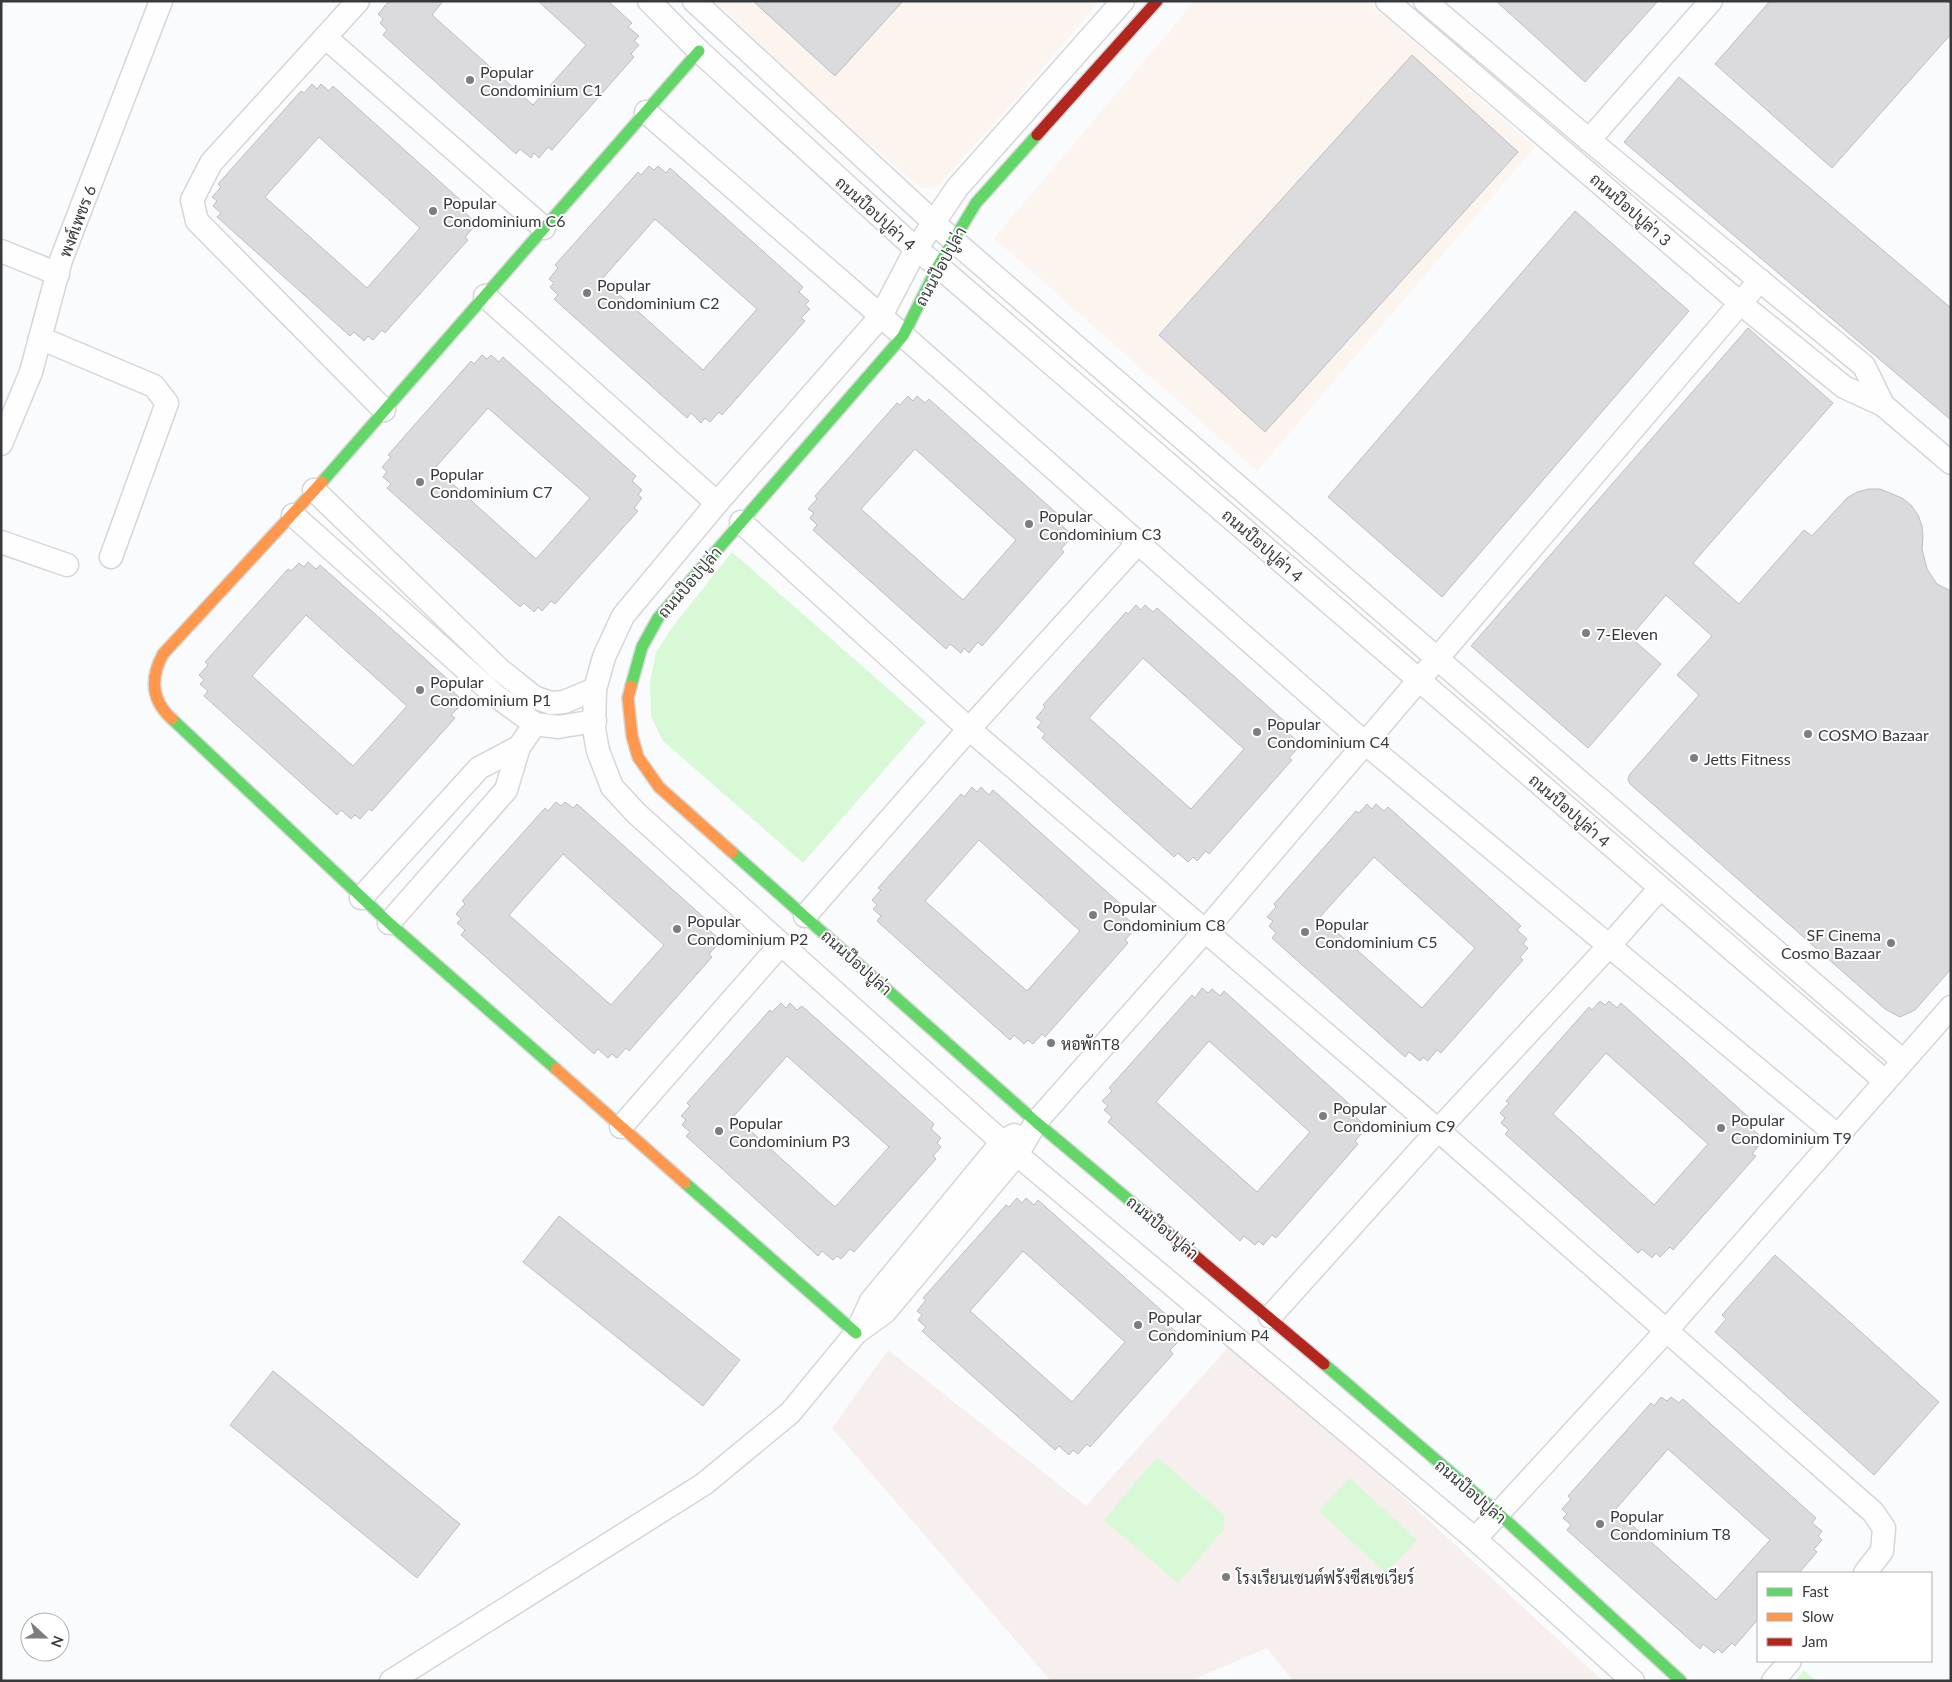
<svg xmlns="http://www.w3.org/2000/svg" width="1952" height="1682" viewBox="0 0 1952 1682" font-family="Lato,Sarabun,sans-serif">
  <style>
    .commercial { fill: #fcf4ee }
    .education { fill: #f7efed }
    .green { fill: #d7f9d5 }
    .building { fill: #dbdbdd; stroke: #bebdbf; fill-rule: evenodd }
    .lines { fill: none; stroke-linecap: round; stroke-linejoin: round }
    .street-casing { stroke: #d4d6d8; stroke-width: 25 }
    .fast-casing { stroke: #d4d6d8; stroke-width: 14 }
    .slow-casing { stroke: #d4d6d8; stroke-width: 14 }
    .jam-casing { stroke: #d4d6d8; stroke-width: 14 }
    .street { stroke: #fefeff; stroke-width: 22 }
    .fast { stroke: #63d668; stroke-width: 11 }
    .slow { stroke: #ff974d; stroke-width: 11 }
    .jam { stroke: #b3261e; stroke-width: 11 }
    .poi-dot { fill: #7b7d80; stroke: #fff; stroke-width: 2 }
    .labels { text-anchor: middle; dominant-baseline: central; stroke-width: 4; stroke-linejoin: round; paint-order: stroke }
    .poi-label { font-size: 16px; fill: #37393c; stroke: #fff; text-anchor: start }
    .street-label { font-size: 16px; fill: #37393c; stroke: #fff }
  </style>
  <rect width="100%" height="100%" fill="#fafbfd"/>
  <g class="commercial">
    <path d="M 714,1 L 1099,1 L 1038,74 L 937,187 L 921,188 L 847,125 Z"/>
    <path d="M 1195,1 L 1367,1 L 1535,147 L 1257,471 L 994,238 Z"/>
  </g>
  <path class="education" d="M 1234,1341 L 1603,1681 L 1293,1681 L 1267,1648 L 1190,1681 L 1051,1681 L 832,1428 L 888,1350 L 1086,1506 Z"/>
  <g class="green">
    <path d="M 732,552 L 926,722 L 803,863 L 662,740 L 651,716 L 650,682 L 656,652 L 674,625 Z"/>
    <path d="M 1157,1457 L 1224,1515 L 1224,1529 L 1178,1583 L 1104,1520 Z"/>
    <path d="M 1350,1478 L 1417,1540 L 1386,1573 L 1319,1511 Z"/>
    <path d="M 1804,1670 L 1816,1681 L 1795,1681 Z"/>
  </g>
  <g class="building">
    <path d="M 389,1 L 443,1 L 432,15 L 533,105 L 586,45 L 538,1 L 608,1 L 632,23 L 628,27 L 639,36 L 634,41 L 639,45 L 631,54 L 634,57 L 552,150 L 548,147 L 539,158 L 534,153 L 531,158 L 520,149 L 516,154 L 383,35 L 387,30 L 380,23 L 383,19 L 378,14 Z"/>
    <path d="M 753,1 L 903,1 L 835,76 Z"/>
    <path d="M 1496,1 L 1658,1 L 1585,82 Z"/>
    <path d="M 1770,1 L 1951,1 L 1951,34 L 1832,168 L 1715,64 Z"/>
    <path d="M 1412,55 L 1518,152 L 1265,432 L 1159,335 Z"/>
    <path d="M 1679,77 L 1951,308 L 1951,420 L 1624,142 Z"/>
    <path d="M 312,84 L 317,89 L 321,84 L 329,91 L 333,86 L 466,205 L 462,210 L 472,219 L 468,224 L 473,228 L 465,237 L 468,240 L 385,333 L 382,330 L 373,340 L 368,336 L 364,341 L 354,332 L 350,336 L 217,217 L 221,213 L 213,206 L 217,201 L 212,197 L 221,187 L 218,184 L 301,91 L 304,93 ZM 319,137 L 420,228 L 367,288 L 265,197 Z"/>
    <path d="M 649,166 L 654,170 L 658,166 L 666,173 L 670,168 L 803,287 L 799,292 L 809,301 L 805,305 L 810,309 L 801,318 L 805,321 L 722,415 L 719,412 L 710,422 L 705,418 L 701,423 L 691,413 L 687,418 L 554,299 L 558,295 L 550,287 L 554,283 L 549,279 L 558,268 L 555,265 L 638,172 L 641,175 ZM 655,219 L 757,309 L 703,370 L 602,279 Z"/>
    <path d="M 1575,211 L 1689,311 L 1442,597 L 1328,497 Z"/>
    <path d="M 1748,328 L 1833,403 L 1693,563 L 1739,604 L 1804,530 L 1812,536 L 1847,498 L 1857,492 L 1869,489 L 1880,489 L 1902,498 L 1911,505 L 1918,515 L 1922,526 L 1923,537 L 1922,549 L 1927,569 L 1937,584 L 1951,591 L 1951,969 L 1915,1010 L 1900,1017 L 1885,1009 L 1630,784 L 1628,779 L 1630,774 L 1699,695 L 1677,675 L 1712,636 L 1666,595 L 1630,637 L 1661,664 L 1588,748 L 1471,646 Z"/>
    <path d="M 482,355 L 487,359 L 491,355 L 499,362 L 503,357 L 636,476 L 632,481 L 642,490 L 638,495 L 642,498 L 634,508 L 638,511 L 555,604 L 551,601 L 542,611 L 538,607 L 534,612 L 524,603 L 520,607 L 387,488 L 391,484 L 383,477 L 387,472 L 382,467 L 391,457 L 388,455 L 471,361 L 474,364 ZM 488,408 L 590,498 L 536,559 L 435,468 Z"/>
    <path d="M 908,396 L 913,401 L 917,396 L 925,403 L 929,399 L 1062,518 L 1058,522 L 1068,531 L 1064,536 L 1069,540 L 1061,549 L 1064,552 L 982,646 L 978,642 L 969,653 L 964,648 L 961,653 L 950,644 L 946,649 L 813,530 L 817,525 L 810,518 L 814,513 L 808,509 L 817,499 L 815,496 L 897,403 L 900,405 ZM 915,449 L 1016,540 L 963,600 L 861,509 Z"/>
    <path d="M 308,562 L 316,569 L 320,565 L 384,622 L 453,684 L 449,688 L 459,697 L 455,702 L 460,706 L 451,715 L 455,718 L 372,811 L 369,809 L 360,819 L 355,815 L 351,819 L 341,810 L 337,815 L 204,696 L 208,691 L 200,684 L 204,680 L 199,675 L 208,665 L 205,662 L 288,569 L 291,571 L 299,563 L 304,567 ZM 306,615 L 407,706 L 353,766 L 252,676 Z"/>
    <path d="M 1136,605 L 1141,610 L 1145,605 L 1153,612 L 1157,608 L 1290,726 L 1286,731 L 1296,740 L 1292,744 L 1297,749 L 1289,758 L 1292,760 L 1209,854 L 1206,851 L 1197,861 L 1193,857 L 1188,862 L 1178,853 L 1174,857 L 1042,738 L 1045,734 L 1037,727 L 1042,722 L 1036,718 L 1045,707 L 1043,705 L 1126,612 L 1128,614 ZM 1143,658 L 1244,749 L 1191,809 L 1089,718 Z"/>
    <path d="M 972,787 L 977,792 L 981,787 L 989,795 L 993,790 L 1126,909 L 1122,914 L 1132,923 L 1128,927 L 1133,931 L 1125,940 L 1128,943 L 1045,1037 L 1042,1034 L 1033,1044 L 1028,1040 L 1024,1044 L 1014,1035 L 1010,1040 L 877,921 L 881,916 L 873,909 L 877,905 L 872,900 L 881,890 L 878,888 L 961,794 L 964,797 ZM 979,840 L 1080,931 L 1027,991 L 925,901 Z"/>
    <path d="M 556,802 L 561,806 L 565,802 L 573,808 L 577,804 L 710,923 L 706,928 L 716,936 L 712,941 L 717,945 L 709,954 L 712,957 L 629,1051 L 626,1048 L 617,1058 L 612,1054 L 608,1058 L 598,1049 L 594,1054 L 461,935 L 465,930 L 457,923 L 461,919 L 456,914 L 465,904 L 462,901 L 545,808 L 548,811 ZM 563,854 L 664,945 L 611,1005 L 509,915 Z"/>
    <path d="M 1367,804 L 1372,809 L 1376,804 L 1384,811 L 1388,807 L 1521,926 L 1517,930 L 1527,939 L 1523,944 L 1528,948 L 1520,957 L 1523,960 L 1441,1053 L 1437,1050 L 1428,1061 L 1423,1057 L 1420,1061 L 1409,1052 L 1405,1057 L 1272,938 L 1276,933 L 1269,926 L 1273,921 L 1267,917 L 1276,907 L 1274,904 L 1356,811 L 1359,813 ZM 1374,857 L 1475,948 L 1422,1008 L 1320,917 Z"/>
    <path d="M 1202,988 L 1208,993 L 1212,989 L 1220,996 L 1224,991 L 1356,1110 L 1353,1114 L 1363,1124 L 1359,1128 L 1363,1132 L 1355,1141 L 1358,1144 L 1276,1238 L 1272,1235 L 1263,1245 L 1259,1241 L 1255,1245 L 1244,1236 L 1240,1241 L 1108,1122 L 1112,1117 L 1104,1110 L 1108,1106 L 1102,1101 L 1112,1091 L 1109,1088 L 1192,995 L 1195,998 ZM 1209,1041 L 1310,1132 L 1257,1192 L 1156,1102 Z"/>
    <path d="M 1600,1001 L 1605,1005 L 1609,1001 L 1617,1008 L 1621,1003 L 1754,1122 L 1750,1127 L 1760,1136 L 1756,1140 L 1760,1144 L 1752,1154 L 1756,1156 L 1673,1250 L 1670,1247 L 1660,1257 L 1656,1253 L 1652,1258 L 1642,1249 L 1638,1253 L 1505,1134 L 1509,1130 L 1501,1123 L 1505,1118 L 1500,1113 L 1509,1103 L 1506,1101 L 1589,1007 L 1592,1010 ZM 1606,1053 L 1708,1144 L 1654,1205 L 1553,1114 Z"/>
    <path d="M 781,1003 L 786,1008 L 790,1003 L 797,1010 L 802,1006 L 934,1124 L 931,1129 L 941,1138 L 937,1143 L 941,1147 L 933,1156 L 936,1159 L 854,1252 L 850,1249 L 841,1259 L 837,1256 L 833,1260 L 822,1251 L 818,1256 L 686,1136 L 690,1132 L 682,1125 L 686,1120 L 681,1116 L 690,1106 L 687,1103 L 770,1010 L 772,1012 ZM 787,1056 L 889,1147 L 835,1207 L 734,1116 Z"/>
    <path d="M 1017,1198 L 1022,1203 L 1026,1198 L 1034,1205 L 1038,1200 L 1171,1319 L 1167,1324 L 1177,1333 L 1173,1337 L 1178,1342 L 1170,1350 L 1173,1354 L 1090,1447 L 1087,1444 L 1078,1454 L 1073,1450 L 1069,1455 L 1059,1446 L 1055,1450 L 922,1331 L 926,1327 L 918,1320 L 922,1315 L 917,1311 L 926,1300 L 923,1298 L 1006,1205 L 1009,1207 ZM 1023,1251 L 1125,1342 L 1072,1402 L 970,1311 Z"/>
    <path d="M 559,1216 L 740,1360 L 703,1406 L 523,1262 Z"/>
    <path d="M 1775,1255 L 1939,1402 L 1874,1475 L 1715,1332 L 1726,1319 L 1722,1315 Z"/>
    <path d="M 273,1371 L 460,1524 L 417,1578 L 230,1425 Z"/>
    <path d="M 1661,1397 L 1667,1401 L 1671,1397 L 1679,1403 L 1683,1399 L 1816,1518 L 1812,1523 L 1822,1531 L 1818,1536 L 1822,1540 L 1814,1549 L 1817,1552 L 1799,1573 L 1758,1573 L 1758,1619 L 1735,1646 L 1732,1643 L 1722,1653 L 1718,1649 L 1714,1653 L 1703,1644 L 1700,1649 L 1567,1530 L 1571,1525 L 1563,1518 L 1567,1514 L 1562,1509 L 1571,1499 L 1568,1496 L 1651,1403 L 1654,1406 ZM 1668,1449 L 1770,1540 L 1716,1600 L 1615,1510 Z"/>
  </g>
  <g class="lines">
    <g class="street-casing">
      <g id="street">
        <path d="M 358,1 L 211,163 L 192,200 L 197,221 L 384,410"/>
        <path d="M 649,1 L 699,51 L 916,249 L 938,266 L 1885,1081"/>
        <path d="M 694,1 L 953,240 L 1903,1061"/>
        <path d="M 1123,1 L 957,188 L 916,249 L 881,316 L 717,503 L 623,616 L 604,657 L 595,689 L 594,729 L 598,751 L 612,787 L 636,813 L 781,944 L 1002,1142 L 1475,1539 L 1633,1681"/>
        <path d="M 1387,1 L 1740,303 L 1844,387 L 1883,405 L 1951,463"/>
        <path d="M 1425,1 L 1589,140 L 1864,366 L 1883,405"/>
        <path d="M 325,37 L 544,228"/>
        <path d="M 646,112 L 881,316 L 1366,744 L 1837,1135"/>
        <path d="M 1589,140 L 1711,1"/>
        <path d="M 1,251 L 58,274"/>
        <path d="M 485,296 L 717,503"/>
        <path d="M 40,338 L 154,386 L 167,403 L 111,557"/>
        <path d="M 1,444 L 31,372 L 61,260 L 161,1"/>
        <path d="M 314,490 L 499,669 L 534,697 L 551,703 L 564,702 L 595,689"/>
        <path d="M 293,515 L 496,696 L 535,724 L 558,727 L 595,721"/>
        <path d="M 741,522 L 969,729 L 1438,1130 L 1873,1512 L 1884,1528 L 1882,1551 L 1865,1573"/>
        <path d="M 1,542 L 67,565"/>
        <path d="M 361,898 L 479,768 L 519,747"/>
        <path d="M 805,916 L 969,729 L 1138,543"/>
        <path d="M 389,923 L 506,790 L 519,747 L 535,724"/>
        <path d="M 621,1127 L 781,944"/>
        <path d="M 1270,1317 L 1438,1130 L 1609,946 L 1660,888"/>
        <path d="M 856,1333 L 885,1312 L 1018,1153 L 1036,1122 L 1204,932 L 1760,280"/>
        <path d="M 1475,1539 L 1666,1331 L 1951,1007"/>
        <path d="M 391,1681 L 704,1484 L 790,1413 L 856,1333 L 871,1301 L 1002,1142 L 1014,1135"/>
        <path d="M 1773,1681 L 1790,1661"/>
      </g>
    </g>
    <g class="fast-casing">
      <g id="fast">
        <path d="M 322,482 L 699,51"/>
        <path d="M 631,686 L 642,647 L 658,618 L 903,336 L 938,266 L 976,203 L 1037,135"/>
        <path d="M 172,719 L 389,923 L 556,1069"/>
        <path d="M 732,852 L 1036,1122 L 1147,1215"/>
        <path d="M 685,1183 L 856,1333"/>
        <path d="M 1324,1364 L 1498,1513 L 1681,1681"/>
      </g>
    </g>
    <g class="slow-casing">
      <g id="slow">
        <path d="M 631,686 L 628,698 L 632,736 L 638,757 L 659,787 L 732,852"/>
        <path d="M 172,719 C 151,700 150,678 163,654 L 322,482"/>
        <path d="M 556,1069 L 685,1183"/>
      </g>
    </g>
    <g class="jam-casing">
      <g id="jam">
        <path d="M 1037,135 L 1157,1"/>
        <path d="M 1147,1215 L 1324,1364"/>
      </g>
    </g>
    <use href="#street" class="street"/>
    <use href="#fast" class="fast"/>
    <use href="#slow" class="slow"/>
    <use href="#jam" class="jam"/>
  </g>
  <g class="poi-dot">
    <circle cx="470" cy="80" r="5"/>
    <circle cx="433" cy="211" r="5"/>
    <circle cx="587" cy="293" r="5"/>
    <circle cx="420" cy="482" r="5"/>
    <circle cx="1029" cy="524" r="5"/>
    <circle cx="1586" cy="633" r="5"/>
    <circle cx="420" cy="690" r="5"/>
    <circle cx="1257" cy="732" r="5"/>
    <circle cx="1808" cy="734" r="5"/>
    <circle cx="1694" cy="758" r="5"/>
    <circle cx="1093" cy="915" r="5"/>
    <circle cx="677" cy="929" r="5"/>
    <circle cx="1305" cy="932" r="5"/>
    <circle cx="1891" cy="943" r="5"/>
    <circle cx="1051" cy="1043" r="5"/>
    <circle cx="1323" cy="1116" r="5"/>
    <circle cx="1721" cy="1128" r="5"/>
    <circle cx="719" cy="1131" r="5"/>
    <circle cx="1138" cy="1325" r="5"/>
    <circle cx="1600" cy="1524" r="5"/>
    <circle cx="1226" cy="1577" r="5"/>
  </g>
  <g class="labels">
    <g class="poi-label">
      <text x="480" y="71">Popular<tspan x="480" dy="18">Condominium C1</tspan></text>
      <text x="443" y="202">Popular<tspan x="443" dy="18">Condominium C6</tspan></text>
      <text x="597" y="284">Popular<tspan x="597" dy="18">Condominium C2</tspan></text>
      <text x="430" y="473">Popular<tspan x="430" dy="18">Condominium C7</tspan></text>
      <text x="1039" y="515">Popular<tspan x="1039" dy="18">Condominium C3</tspan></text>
      <text x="1596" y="633">7-Eleven</text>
      <text x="430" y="681">Popular<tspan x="430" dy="18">Condominium P1</tspan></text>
      <text x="1267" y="723">Popular<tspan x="1267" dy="18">Condominium C4</tspan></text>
      <text x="1818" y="734">COSMO Bazaar</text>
      <text x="1704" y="758">Jetts Fitness</text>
      <text x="1103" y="906">Popular<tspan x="1103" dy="18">Condominium C8</tspan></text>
      <text x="687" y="920">Popular<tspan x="687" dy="18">Condominium P2</tspan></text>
      <text x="1315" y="923">Popular<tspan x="1315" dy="18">Condominium C5</tspan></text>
      <text x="1881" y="934" text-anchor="end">SF Cinema<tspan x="1881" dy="18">Cosmo Bazaar</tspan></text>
      <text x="1061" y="1043">หอพักT8</text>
      <text x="1333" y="1107">Popular<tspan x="1333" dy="18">Condominium C9</tspan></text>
      <text x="1731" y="1119">Popular<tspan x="1731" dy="18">Condominium T9</tspan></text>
      <text x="729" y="1122">Popular<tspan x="729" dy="18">Condominium P3</tspan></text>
      <text x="1148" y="1316">Popular<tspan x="1148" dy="18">Condominium P4</tspan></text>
      <text x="1610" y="1515">Popular<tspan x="1610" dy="18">Condominium T8</tspan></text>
      <text x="1236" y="1577">โรงเรียนเซนต์ฟรังซีสเซเวียร์</text>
    </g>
    <g class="street-label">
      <text transform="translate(1631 209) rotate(41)">ถนนป๊อปปูล่า 3</text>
      <text transform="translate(876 213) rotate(42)">ถนนป๊อปปูล่า 4</text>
      <text transform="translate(77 221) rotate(-69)">พงศ์เพชร 6</text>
      <text transform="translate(940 266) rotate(-61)">ถนนป๊อปปูล่า</text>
      <text transform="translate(1263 545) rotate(41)">ถนนป๊อปปูล่า 4</text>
      <text transform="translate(689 582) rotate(-49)">ถนนป๊อปปูล่า</text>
      <text transform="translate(1570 810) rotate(41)">ถนนป๊อปปูล่า 4</text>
      <text transform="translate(857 962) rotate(42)">ถนนป๊อปปูล่า</text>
      <text transform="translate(1163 1227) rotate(40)">ถนนป๊อปปูล่า</text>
      <text transform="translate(1471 1491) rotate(41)">ถนนป๊อปปูล่า</text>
    </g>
  </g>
  <rect width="1952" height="1682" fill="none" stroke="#37393c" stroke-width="5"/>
  <rect x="1757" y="1572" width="175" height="90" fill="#ffffff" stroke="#afb0b1"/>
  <rect x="1767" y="1588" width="25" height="8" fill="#63d668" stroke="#afb0b1"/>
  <text x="1802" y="1597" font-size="15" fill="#37393c">Fast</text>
  <rect x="1767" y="1613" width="25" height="8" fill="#ff974d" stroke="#afb0b1"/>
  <text x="1802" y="1622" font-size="15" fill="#37393c">Slow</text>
  <rect x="1767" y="1638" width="25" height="8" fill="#b3261e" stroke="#afb0b1"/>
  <text x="1802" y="1647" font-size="15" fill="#37393c">Jam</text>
  <g transform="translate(45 1637) rotate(111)"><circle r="24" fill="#ffffff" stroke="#afb0b1"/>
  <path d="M0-4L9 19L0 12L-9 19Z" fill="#7b7d80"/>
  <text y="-8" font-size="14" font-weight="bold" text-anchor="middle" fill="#37393c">N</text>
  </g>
</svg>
